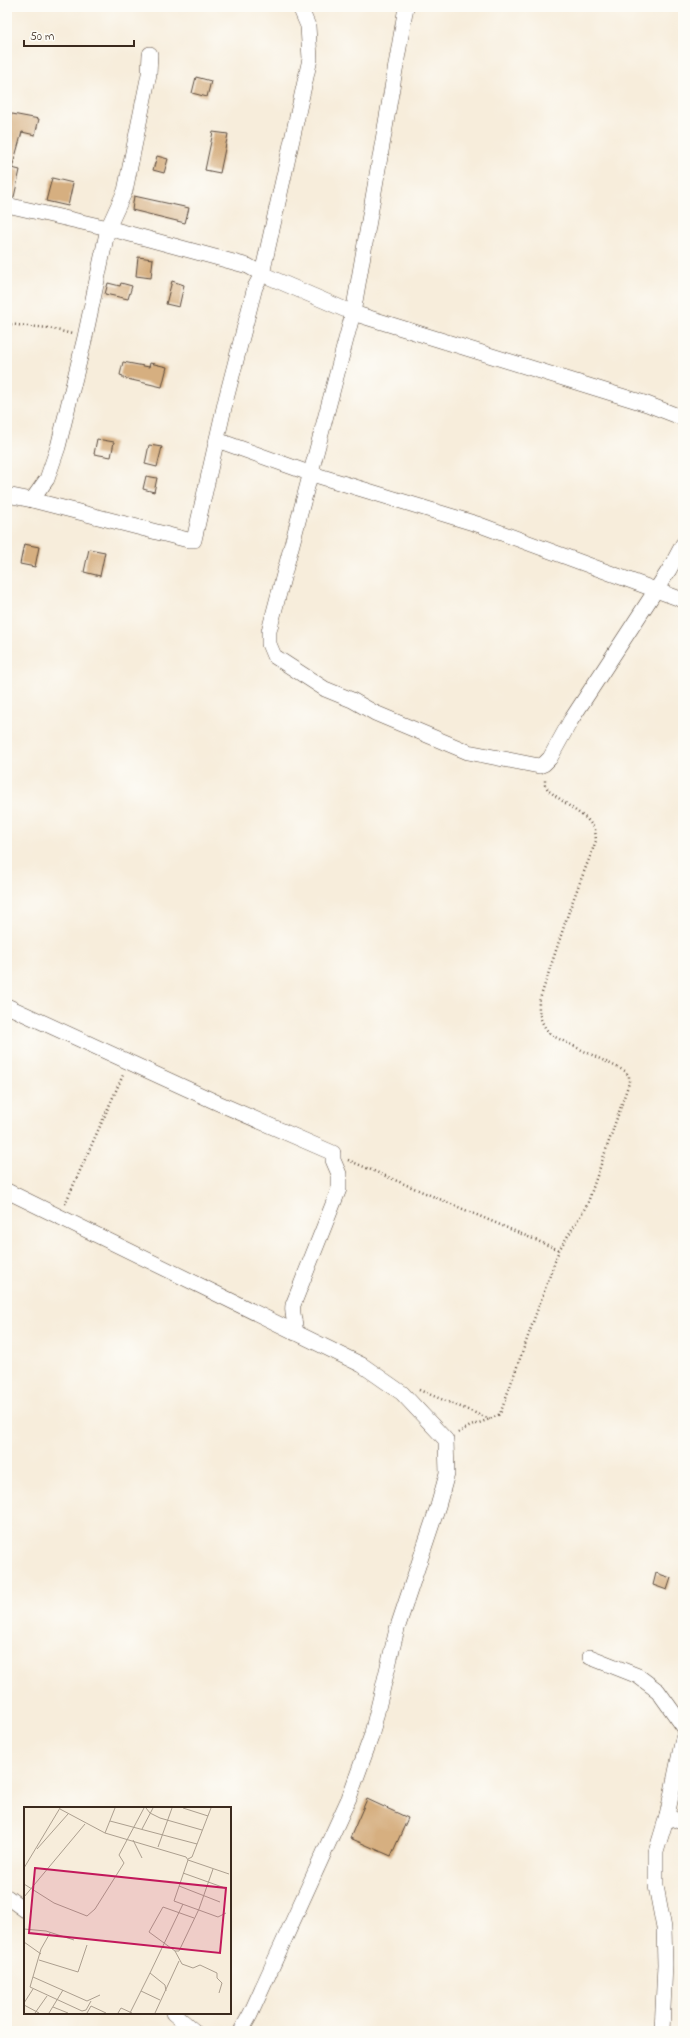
<svg xmlns="http://www.w3.org/2000/svg" width="690" height="2038" viewBox="0 0 690 2038" font-family="'Indie Flower',sans-serif">
  <style>
    .building { fill: #d6af80 }
    .lines { fill: none; stroke-linecap: round; stroke-linejoin: round }
    .minor-casing { stroke: #57473a; stroke-width: 16 }
    .path { stroke: #57473a; stroke-width: 2.5; stroke-dasharray: 1 3; stroke-linecap: butt }
    .minor { stroke: #fff; stroke-width: 15 }
    .inset-road { fill: none; stroke: #ac9f8f; stroke-width: 1 }
    .view { fill: #c2185b; fill-opacity: 0.15; stroke: #c2185b; stroke-width: 2 }
    .inset-edge { fill: none; stroke: #3b2a1e; stroke-width: 2 }
  </style>
  <rect width="100%" height="100%" fill="#fdfcf7"/>
  <filter id="ink" filterUnits="userSpaceOnUse"><feTurbulence type="fractalNoise" baseFrequency=".025" numOctaves="2"/><feDisplacementMap in="SourceGraphic" scale="8" xChannelSelector="R" yChannelSelector="G"/><feConvolveMatrix kernelMatrix="1 2 1 2 8 2 1 2 1" color-interpolation-filters="sRGB"/></filter>
  <filter id="wash" filterUnits="userSpaceOnUse"><feTurbulence type="fractalNoise" baseFrequency=".012" numOctaves="4" result="noise"/><feDisplacementMap in="SourceGraphic" scale="16" xChannelSelector="R" yChannelSelector="G"/><feGaussianBlur stdDeviation="0.9" result="paint"/><feColorMatrix in="noise" values="0 0 0 0 0 0 0 0 0 0 0 0 0 0 0 0 0 1.4 0 .05"/><feComposite in="paint" operator="in"/></filter>
  <g filter="url(#wash)">
    <rect width="100%" height="100%" fill="#f7eddb"/>
    <g id="blocks">
      <g class="building">
        <path d="M 196,77 L 211,81 L 207,97 L 192,93 Z"/>
        <path d="M 7,113 L 39,119 L 35,135 L 22,132 L 12,168 L 20,170 L 14,197 L 7,196 Z"/>
        <path d="M 213,132 L 228,134 L 220,173 L 205,170 Z"/>
        <path d="M 157,156 L 168,159 L 164,173 L 153,170 Z"/>
        <path d="M 52,178 L 73,183 L 68,206 L 46,201 Z"/>
        <path d="M 134,196 L 189,208 L 185,223 L 132,210 Z"/>
        <path d="M 138,257 L 153,259 L 151,278 L 136,276 Z"/>
        <path d="M 172,281 L 184,285 L 179,307 L 166,304 Z"/>
        <path d="M 108,283 L 120,286 L 121,283 L 132,286 L 128,299 L 105,294 Z"/>
        <path d="M 123,362 L 149,367 L 150,363 L 167,367 L 162,387 L 123,378 L 123,376 L 120,375 Z"/>
        <path d="M 97,439 L 114,442 L 111,457 L 94,454 Z"/>
        <path d="M 149,445 L 162,447 L 157,467 L 145,464 Z"/>
        <path d="M 146,476 L 157,478 L 154,492 L 143,489 Z"/>
        <path d="M 24,544 L 39,547 L 35,567 L 20,564 Z"/>
        <path d="M 89,549 L 105,552 L 100,576 L 84,572 Z"/>
        <path d="M 656,1573 L 671,1578 L 667,1590 L 653,1585 Z"/>
        <path d="M 367,1799 L 408,1818 L 391,1856 L 350,1838 Z"/>
      </g>
    </g>
  </g>
  <g filter="url(#ink)">
    <use href="#blocks" fill-opacity="0" stroke="#57473a" stroke-width="1"/>
    <g class="lines">
      <g class="minor-casing">
        <g id="minor">
          <path d="M 406,7 L 353,313 L 269,631 L 269,644 L 274,656 L 325,689 L 352,700 L 375,713 L 468,752 L 539,766 L 544,764 L 550,758 L 571,720 L 669,570 L 683,544"/>
          <path d="M 7,205 L 108,228 L 248,266 L 262,274 L 353,313 L 647,404 L 683,418"/>
          <path d="M 217,440 L 309,473 L 480,525 L 683,600"/>
          <path d="M 7,495 L 32,500 L 188,540 L 194,540 L 226,399 L 255,287 L 262,274 L 310,59 L 308,26 L 300,7"/>
          <path d="M 32,500 L 47,479 L 58,447 L 85,337 L 108,228 L 125,191 L 149,74 L 150,54"/>
          <path d="M 7,1006 L 218,1103 L 333,1153 L 333,1160 L 339,1174 L 339,1189 L 293,1305 C 291,1315 297,1324 295,1333"/>
          <path d="M 7,1191 L 362,1365 L 402,1393 L 446,1440 L 447,1474 L 438,1506 L 397,1629 L 371,1737 L 349,1798 L 250,2015 L 241,2031"/>
          <path d="M 590,1657 L 638,1676 L 658,1691 L 683,1726"/>
          <path d="M 667,1816 L 683,1823"/>
          <path d="M 7,1897 L 25,1910"/>
          <path d="M 173,2013 L 194,2031"/>
          <path d="M 662,2031 L 665,1964 L 664,1928 L 656,1886 L 656,1852 L 667,1816 L 683,1738"/>
        </g>
      </g>
      <g class="path">
        <path d="M 7,324 L 49,328 L 72,334"/>
        <path d="M 348,1160 L 559,1250"/>
        <path d="M 65,1204 L 123,1075"/>
        <path d="M 419,1390 L 490,1419"/>
        <path d="M 458,1433 C 471,1424 486,1422 500,1414 L 559,1250 L 587,1205 L 629,1083 L 629,1076 L 625,1071 L 551,1035 C 542,1025 538,1015 539,1002 L 570,908 L 596,841 L 595,829 L 587,819 L 549,791 L 545,785 L 545,779"/>
      </g>
      <use href="#minor" class="minor"/>
    </g>
  </g>
  <g transform="translate(24 1807)">
    <rect width="207" height="207" fill="#f7eddb"/>
    <path class="inset-road" d="M 122,1 L 126,6 L 136,11 L 178,23M 159,1 L 184,9M 36,2 L 81,26 L 162,50 L 164,53 L 150,94 L 194,110 L 202,106M 86,14 L 173,37M 118,22 L 129,1M 81,26 L 91,1M 109,33 L 118,51M 134,40 L 148,1M 13,42 L 44,7M 164,52 L 168,50 L 187,1M 164,53 L 205,67M 0,61 L 36,1M 159,66 L 201,81M 0,77 L 30,96 L 63,109 L 71,102 L 100,56 L 95,48 L 120,1M 155,79 L 196,95M 0,90 L 61,17M 170,111 L 139,100 L 125,125 L 151,144 L 155,144 L 175,102 L 189,62M 0,122 L 22,124 L 50,133M 26,126 L 17,142 L 6,180 L 58,204 L 62,203 L 67,194M 0,135 L 17,147M 151,144 L 158,157 L 169,161 L 176,158 L 193,166 L 193,171 L 198,176 L 195,186M 15,153 L 54,165 L 63,138M 9,170 L 63,194 L 76,188M 117,184 L 136,193M 142,184 L 141,178 L 126,166 L 159,97M 0,196 L 9,182M 0,198 L 15,206M 29,200 L 44,206M 11,206 L 23,189M 25,206 L 39,183M 63,206 L 67,199 L 82,206M 94,206 L 97,201 L 108,206M 106,206 L 126,166M 131,206 L 155,154"/>
    <path class="view" d="M 11,61 L 202,81 L 196,146 L 5,126 Z"/>
    <rect width="207" height="207" class="inset-edge"/>
  </g>
  <rect width="690" height="2038" fill="none" stroke="#fdfcf7" stroke-width="24"/>
  <path d="M24 40v6h110v-6" fill="none" stroke="#3b2a1e" stroke-width="2"/>
  <text x="30" y="40" font-size="12" fill="#3b2a1e" stroke="#fdfcf7" stroke-width="3" paint-order="stroke">50 m</text>
</svg>
